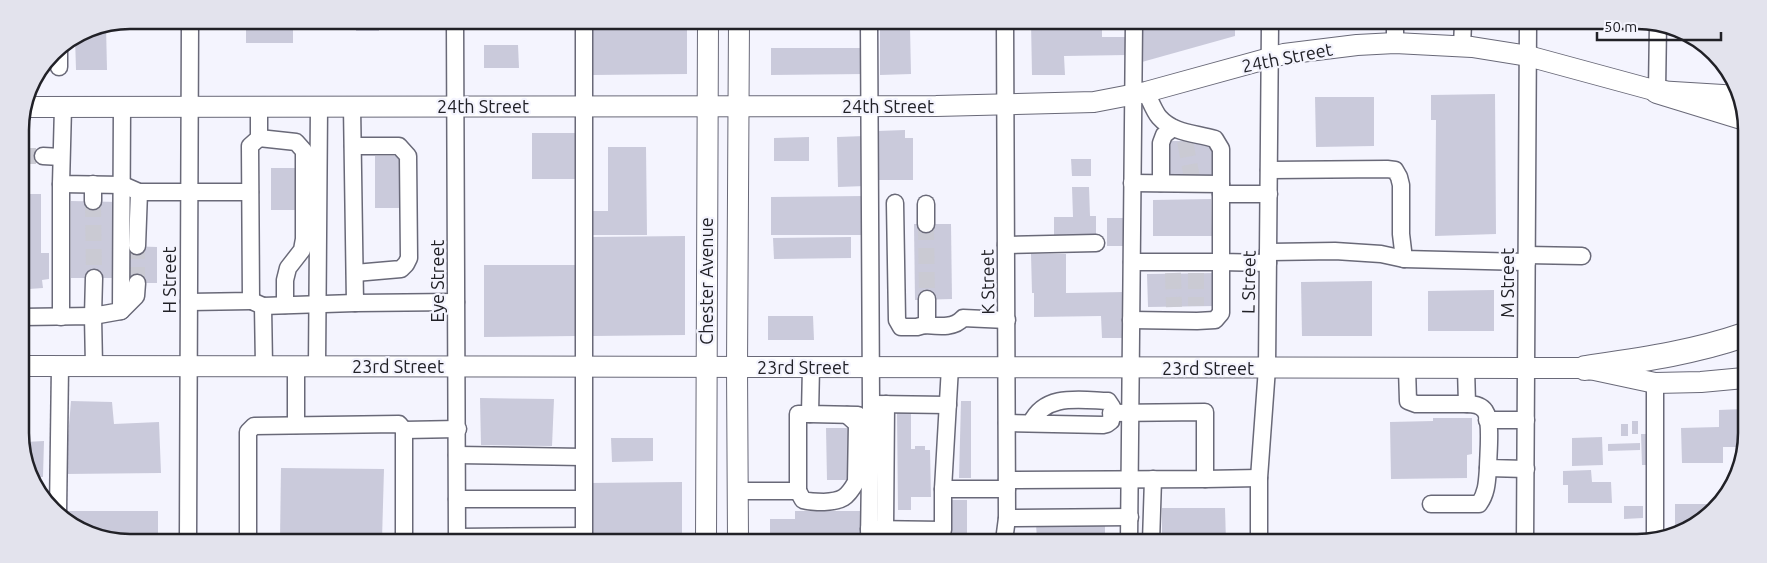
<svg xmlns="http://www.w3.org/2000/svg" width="1767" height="563" viewBox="0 0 1767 563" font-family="Ubuntu,sans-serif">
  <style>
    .building { fill: #cacadb }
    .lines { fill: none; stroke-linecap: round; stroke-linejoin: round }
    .minor-tunnel { stroke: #cacad3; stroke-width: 16; stroke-dasharray: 16 8; stroke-linecap: butt }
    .minor-casing { stroke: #696978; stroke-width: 19 }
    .major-casing { stroke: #696978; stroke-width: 22 }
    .highway-casing { stroke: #696978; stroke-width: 26 }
    .minor { stroke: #fff; stroke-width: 16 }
    .major { stroke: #fff; stroke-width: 20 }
    .highway { stroke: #fff; stroke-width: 24 }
    .labels { text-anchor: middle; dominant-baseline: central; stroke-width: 4.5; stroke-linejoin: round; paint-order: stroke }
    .street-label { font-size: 18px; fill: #212127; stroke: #f4f4fe }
    .rim { fill: none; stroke: #212127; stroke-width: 2.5 }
  </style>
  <rect width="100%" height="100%" fill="#f4f4fe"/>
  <g class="building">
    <rect x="356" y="21" width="23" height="10"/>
    <path d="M 592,21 L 687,21 L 687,74 L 593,75 Z"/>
    <path d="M 880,22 L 972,22 L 972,27 L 910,28 L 911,74 L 880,75 Z"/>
    <path d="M 1031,22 L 1102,22 L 1102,37 L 1127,37 L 1127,55 L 1064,56 L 1065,75 L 1032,75 Z"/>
    <path d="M 1142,23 L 1235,23 L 1235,36 L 1142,62 Z"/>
    <path d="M 106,25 L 107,70 L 76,70 L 75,37 L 88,28 Z"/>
    <rect x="246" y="28" width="47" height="15"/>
    <path d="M 484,45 L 518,45 L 519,68 L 484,68 Z"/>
    <path d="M 771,48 L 864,48 L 864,74 L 771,75 Z"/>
    <path d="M 1495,94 L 1496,234 L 1435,236 L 1436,120 L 1431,120 L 1431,95 Z"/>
    <path d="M 1315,97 L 1374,97 L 1374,146 L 1316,147 Z"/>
    <path d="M 905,130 L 905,138 L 913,138 L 913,180 L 879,180 L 878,131 Z"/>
    <rect x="532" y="133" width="47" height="46"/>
    <path d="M 865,136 L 865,186 L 838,187 L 837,137 Z"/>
    <path d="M 809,137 L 809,161 L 774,161 L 774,138 Z"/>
    <path d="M 1168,141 L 1216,141 L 1216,178 L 1168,179 Z"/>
    <path d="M 608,147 L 646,147 L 647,235 L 592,235 L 592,211 L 608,211 Z"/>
    <rect x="375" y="156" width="27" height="52"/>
    <path d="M 1071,159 L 1091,159 L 1091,176 L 1072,176 Z"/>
    <path d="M 271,168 L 300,168 L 301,210 L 271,210 Z"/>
    <path d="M 1072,187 L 1089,187 L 1090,216 L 1096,216 L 1096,238 L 1054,239 L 1054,217 L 1073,217 Z"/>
    <path d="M 21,194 L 41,194 L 41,253 L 49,253 L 49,279 L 42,280 L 43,288 L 29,289 L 29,298 L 21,299 Z"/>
    <path d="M 863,196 L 863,235 L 771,235 L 771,197 Z"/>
    <path d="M 1211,199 L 1212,236 L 1153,236 L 1153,200 Z"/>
    <path d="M 71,201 L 119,202 L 119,278 L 71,278 Z"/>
    <rect x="1107" y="218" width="17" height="28"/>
    <path d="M 914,224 L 951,224 L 952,299 L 915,300 Z"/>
    <path d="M 685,236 L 685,335 L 593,336 L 592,237 Z"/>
    <path d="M 851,237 L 851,258 L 774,259 L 773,238 Z"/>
    <path d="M 126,246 L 157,247 L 157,283 L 125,283 Z"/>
    <path d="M 1031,254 L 1066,254 L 1066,293 L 1126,292 L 1127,338 L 1102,338 L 1101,316 L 1034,317 L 1034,293 L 1032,293 Z"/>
    <path d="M 484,265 L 575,265 L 576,336 L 484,337 Z"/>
    <path d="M 1215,273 L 1216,306 L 1148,307 L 1147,274 Z"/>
    <path d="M 1372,281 L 1372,336 L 1302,336 L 1301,282 Z"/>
    <path d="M 1494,290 L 1494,331 L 1428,331 L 1428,291 Z"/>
    <path d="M 768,316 L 813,316 L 814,340 L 768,340 Z"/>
    <path d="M 480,398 L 554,399 L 552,446 L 481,445 Z"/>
    <path d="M 71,401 L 112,402 L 114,424 L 159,422 L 161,473 L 65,474 Z"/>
    <path d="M 961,401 L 971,401 L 971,478 L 959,478 Z"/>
    <path d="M 1743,409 L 1743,447 L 1723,447 L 1723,463 L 1682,463 L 1681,428 L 1719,427 L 1719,410 Z"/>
    <path d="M 897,413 L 911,413 L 911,449 L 915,449 L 915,446 L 925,446 L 925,450 L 930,450 L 931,497 L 911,497 L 911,510 L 898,510 Z"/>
    <path d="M 1433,418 L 1472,418 L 1472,454 L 1467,455 L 1467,478 L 1391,479 L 1390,422 L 1433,421 Z"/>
    <rect x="1632" y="421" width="6" height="13"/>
    <rect x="1621" y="424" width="7" height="12"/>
    <path d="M 826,428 L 851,428 L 852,480 L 827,480 Z"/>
    <path d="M 1641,434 L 1649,434 L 1650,465 L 1642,465 Z"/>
    <path d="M 1602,437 L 1603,465 L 1572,466 L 1572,438 Z"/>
    <path d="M 611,438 L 653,438 L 653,461 L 612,462 Z"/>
    <path d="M 44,441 L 43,477 L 33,477 L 22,454 L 22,452 L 24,452 L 25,442 Z"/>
    <path d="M 1640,443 L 1640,450 L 1608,451 L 1608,444 Z"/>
    <path d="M 281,468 L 384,469 L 382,540 L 280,540 Z"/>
    <path d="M 1591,470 L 1592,482 L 1611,482 L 1612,503 L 1568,503 L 1568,485 L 1563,485 L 1563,471 Z"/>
    <path d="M 682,482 L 682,541 L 590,540 L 589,483 Z"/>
    <path d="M 950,500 L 967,500 L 967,541 L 951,541 Z"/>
    <path d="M 1675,504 L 1715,504 L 1704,520 L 1675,531 Z"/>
    <path d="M 1624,506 L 1643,506 L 1643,518 L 1624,519 Z"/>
    <path d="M 1162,508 L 1225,508 L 1226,542 L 1162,542 Z"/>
    <path d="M 67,511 L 158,511 L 158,539 L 101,539 L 67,518 Z"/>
    <path d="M 795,511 L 862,511 L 863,541 L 770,541 L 770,519 L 795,519 Z"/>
    <path d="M 1036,523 L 1105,523 L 1105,542 L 1037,541 Z"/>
  </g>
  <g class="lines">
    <g class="minor-tunnel">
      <path d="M 1185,141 L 1192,178"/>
      <path d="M 20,156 L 43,156"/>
      <path d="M 93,201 L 94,278"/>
      <path d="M 926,224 L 927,299"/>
      <path d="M 1173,273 L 1174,307"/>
      <path d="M 1196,273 L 1196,306"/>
      <path d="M 137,283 L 137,246"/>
    </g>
    <g class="minor-casing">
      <g id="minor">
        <path d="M 455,21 L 457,540"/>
        <path d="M 869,22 L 871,404 L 869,541"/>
        <path d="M 1395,43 L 1395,23"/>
        <path d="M 1462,46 L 1463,23"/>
        <path d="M 59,67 L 59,48"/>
        <path d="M 1657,91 L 1658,24"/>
        <path d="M 1146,92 C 1150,100 1154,111 1159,117 C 1174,134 1196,133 1215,139 L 1221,149 L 1221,262 L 1268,263"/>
        <path d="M 352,106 L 355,303 L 456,302"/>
        <path d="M 63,107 L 61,184 L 123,185 L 139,192 L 250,192"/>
        <path d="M 259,138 L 296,142 L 304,151 L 304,239 L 302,250 L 288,268 L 285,280 L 285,305"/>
        <path d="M 353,146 L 399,146 L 408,156 L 409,258 L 406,264 L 401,269 L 355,273"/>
        <path d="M 43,156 L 61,157"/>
        <path d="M 1269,170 L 1387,169 L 1395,170 L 1399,177 L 1401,185 L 1401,234 L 1404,259"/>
        <path d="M 1132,183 L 1221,184"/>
        <path d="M 1161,183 L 1161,143 L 1164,135 L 1173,128"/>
        <path d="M 61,184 L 61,317"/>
        <path d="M 93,184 L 93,201"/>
        <path d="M 1221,194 L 1269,194"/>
        <path d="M 895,203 L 897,320 L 901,327 L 917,327 L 924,325 L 927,320 L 927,299"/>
        <path d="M 926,204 L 926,224"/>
        <path d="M 1006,245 L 1096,243"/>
        <path d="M 137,246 L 139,192"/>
        <path d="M 1268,252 L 1335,251 L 1381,254 L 1404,259 L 1527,262"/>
        <path d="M 1527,255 L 1582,256"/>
        <path d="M 94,278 L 93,316 L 121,311 L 122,107"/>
        <path d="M 189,302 L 251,301 L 250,146 L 259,138 L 259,107"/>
        <path d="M 254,302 L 263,306 L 264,366"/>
        <path d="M 263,306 L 355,303"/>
        <path d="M 121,311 L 136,296 L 137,283"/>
        <path d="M 21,317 L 93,316 L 94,366"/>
        <path d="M 1131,320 L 1197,321 L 1215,320 L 1221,313 L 1221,262 L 1132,262"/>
        <path d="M 924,325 C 937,326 954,329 963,318 L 1007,320"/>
        <path d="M 296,366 L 296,425"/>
        <path d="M 317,366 L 319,106"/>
        <path d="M 811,367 L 810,414 L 858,415"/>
        <path d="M 1407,368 L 1408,401 L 1416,404 L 1467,404"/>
        <path d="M 1466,368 L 1467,404 C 1474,404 1481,405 1485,411 C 1492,421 1488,455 1488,468 L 1526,469"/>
        <path d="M 1655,383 L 1655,539"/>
        <path d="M 875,404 L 948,405"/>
        <path d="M 1487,420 L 1526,420"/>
        <path d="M 1007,423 L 1103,425 L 1107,424 L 1111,421 L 1112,407 L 1108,401 C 1080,400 1045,393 1031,423"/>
        <path d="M 404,430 L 458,429"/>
        <path d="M 457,455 L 583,457"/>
        <path d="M 1205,479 L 1259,478"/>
        <path d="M 1007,480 L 1205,479 L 1205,412 L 1111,413"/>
        <path d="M 943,489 L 1007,489"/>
        <path d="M 738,491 L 798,491 L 798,414 L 810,414"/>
        <path d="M 798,491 L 803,500 C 810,502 816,502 824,502 C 842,501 847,498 856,482 L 857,424 L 847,415"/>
        <path d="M 457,499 L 583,499"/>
        <path d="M 1431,504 L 1479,504 C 1487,493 1487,481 1488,468"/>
        <path d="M 58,513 L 60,366"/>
        <path d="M 1007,518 L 1130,517"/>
        <path d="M 869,529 L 943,530 L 943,489 L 950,367"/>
        <path d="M 885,530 L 886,404"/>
        <path d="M 457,537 L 584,536"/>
        <path d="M 188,539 L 190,20"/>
        <path d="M 248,540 L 248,432 L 254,426 L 399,424 L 404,430 L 404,540"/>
        <path d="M 584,540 L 584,21"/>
        <path d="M 1004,541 L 1007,518 L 1005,22"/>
        <path d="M 1129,542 L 1134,22"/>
        <path d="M 1151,542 L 1153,479"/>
        <path d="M 1259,542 L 1259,478 L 1267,368 L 1270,23"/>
        <path d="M 1525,543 L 1528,23"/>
      </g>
    </g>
    <g class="major-casing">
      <g id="major">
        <path d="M 24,107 L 936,106 L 1094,102 L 1146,92 L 1284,54 L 1357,45 L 1395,43 L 1472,47 L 1528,56 L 1657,91 L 1739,96"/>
        <path d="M 22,366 L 1585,368 L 1655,383 L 1701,382 L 1744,378"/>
        <path d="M 706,541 L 708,21"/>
        <path d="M 738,541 L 737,367 L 739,22"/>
      </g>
    </g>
    <g class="highway-casing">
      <g id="highway">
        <path d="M 1657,91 L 1745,118"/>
        <path d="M 1585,368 C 1639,360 1692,353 1744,335"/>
      </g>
    </g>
    <use href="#minor" class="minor"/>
    <use href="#major" class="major"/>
    <use href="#highway" class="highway"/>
  </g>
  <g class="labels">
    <g class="street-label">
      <text transform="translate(1287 57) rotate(-11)">24th Street</text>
      <text x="483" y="106">24th Street</text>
      <text x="888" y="106">24th Street</text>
      <text transform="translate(169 280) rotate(-90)">H Street</text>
      <text transform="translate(437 281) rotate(-90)">Eye Street</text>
      <text transform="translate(706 281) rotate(-90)">Chester Avenue</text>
      <text transform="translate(987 282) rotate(-91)">K Street</text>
      <text transform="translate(1248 282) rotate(-89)">L Street</text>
      <text transform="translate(1507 283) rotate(-90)">M Street</text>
      <text x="398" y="366">23rd Street</text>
      <text x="803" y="367">23rd Street</text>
      <text x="1208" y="368">23rd Street</text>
    </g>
  </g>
  <path d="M0 0H1767V563H0ZM130 29H1637A101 101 0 0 1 1738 130V433A101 101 0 0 1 1637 534H130A101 101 0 0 1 29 433V130A101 101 0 0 1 130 29Z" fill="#e3e3ed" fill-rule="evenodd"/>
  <path class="rim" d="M130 29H1637A101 101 0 0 1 1738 130V433A101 101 0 0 1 1637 534H130A101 101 0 0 1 29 433V130A101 101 0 0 1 130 29Z"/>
  <path d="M1597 32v8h124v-8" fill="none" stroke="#212127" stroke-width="2.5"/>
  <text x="1604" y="32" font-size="15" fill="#212127" stroke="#f4f4fe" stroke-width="4" paint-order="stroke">50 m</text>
</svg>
